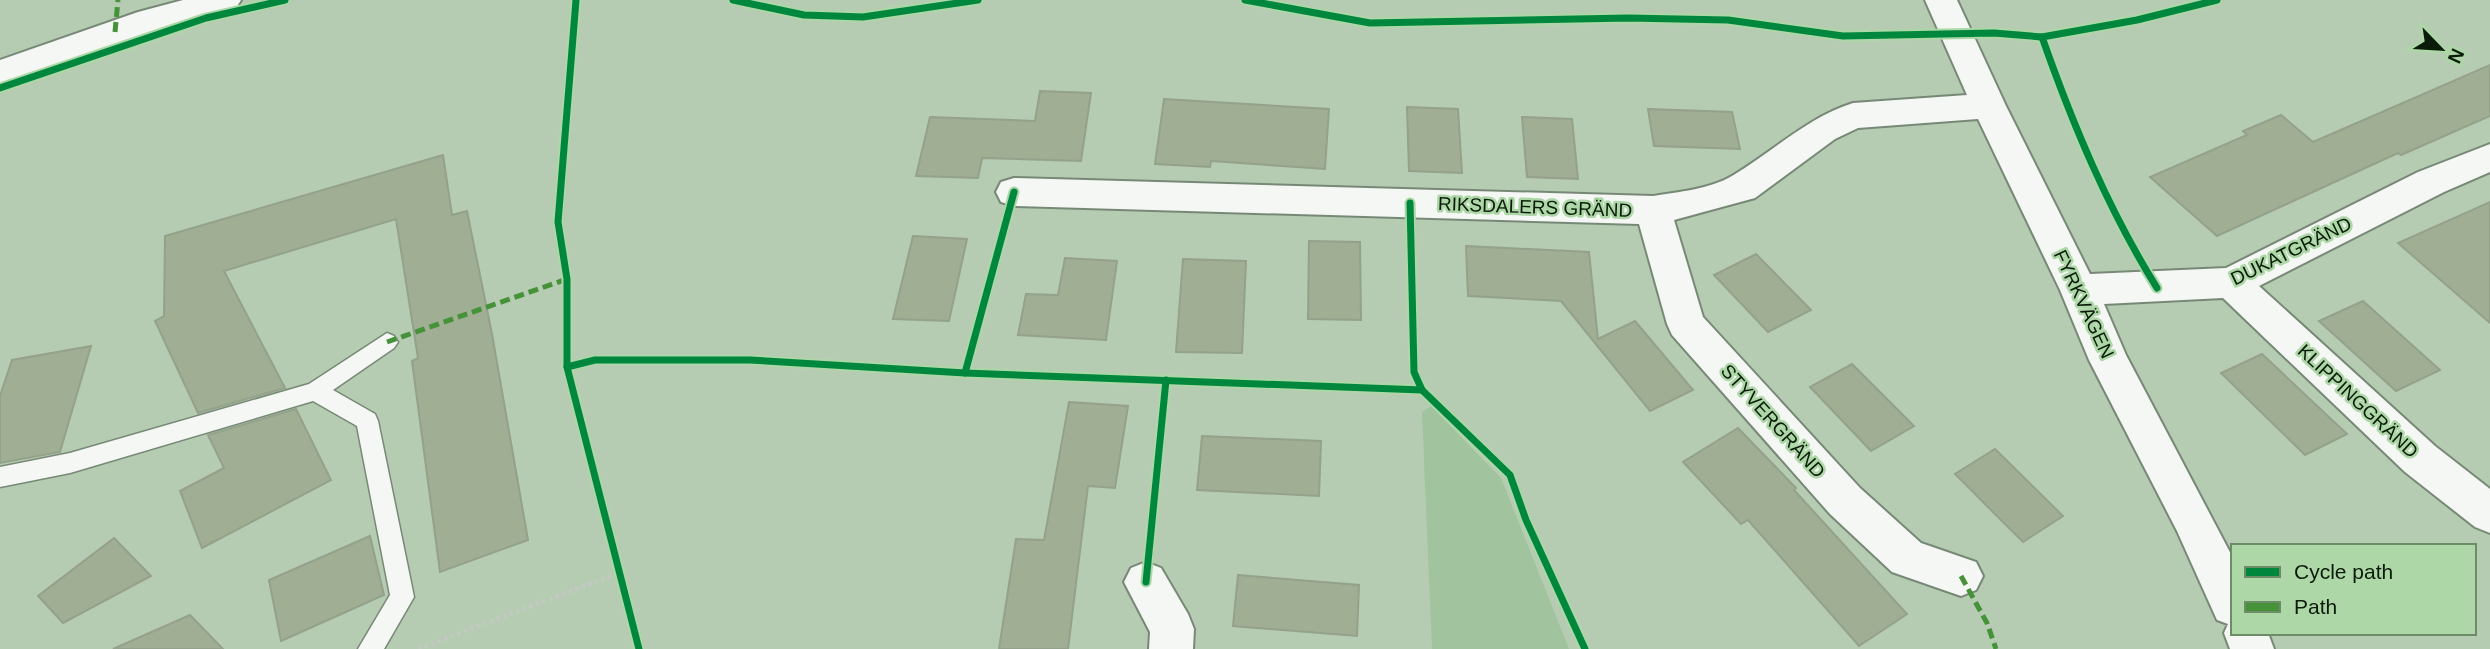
<svg xmlns="http://www.w3.org/2000/svg" width="2490" height="649" viewBox="0 0 2490 649" font-family="Helvetica,sans-serif">
  <style>
    .green { fill: #a1c39d }
    .building { fill: #a0ae94; stroke: #94a18b; stroke-width: 2 }
    .lines { fill: none; stroke-linecap: round; stroke-linejoin: round }
    .service-casing { stroke: #778976; stroke-width: 3 }
    .minor-casing { stroke: #778976; stroke-width: 4 }
    .path { stroke: #c2c9c1; stroke-width: 4.5; stroke-dasharray: 3.5 3.5; stroke-linecap: butt }
    .service { fill: #f4f7f3; fill-rule: evenodd }
    .minor { fill: #f4f7f3; fill-rule: evenodd }
    .quiet { stroke: #459238; stroke-width: 5; stroke-dasharray: 10 5; stroke-linecap: butt }
    .cycleway-casing { stroke: #add7a7; stroke-width: 11 }
    .cycleway { stroke: #00873e; stroke-width: 7 }
    .labels { text-anchor: middle; dominant-baseline: central; stroke-width: 5; stroke-linejoin: round; paint-order: stroke }
    .street-label { font-size: 19px; fill: #0b1b09; stroke: #add7a7 }
  </style>
  <rect width="100%" height="100%" fill="#b5ccb2"/>
  <path class="green" d="M 1431,406 L 1501,478 L 1569,649 L 1432,649 L 1422,412 Z"/>
  <g class="building">
    <path d="M 2490,65 L 2490,116 L 2401,155 L 2398,153 L 2217,236 L 2150,177 L 2247,135 L 2243,131 L 2281,115 L 2313,142 Z"/>
    <path d="M 1040,91 L 1091,93 L 1081,161 L 982,158 L 978,178 L 916,176 L 930,117 L 1035,121 Z"/>
    <path d="M 1164,99 L 1329,109 L 1325,169 L 1211,161 L 1210,167 L 1155,164 Z"/>
    <path d="M 1407,107 L 1458,109 L 1462,173 L 1409,171 Z"/>
    <path d="M 1648,109 L 1732,112 L 1740,149 L 1654,146 Z"/>
    <path d="M 1522,117 L 1572,119 L 1578,179 L 1527,177 Z"/>
    <path d="M 443,155 L 452,215 L 467,211 L 492,334 L 528,540 L 440,572 L 412,361 L 418,358 L 396,219 L 224,271 L 285,388 L 198,413 L 155,321 L 164,316 L 165,236 Z"/>
    <path d="M 2490,202 L 2490,323 L 2398,243 Z"/>
    <path d="M 913,236 L 967,239 L 949,321 L 893,319 Z"/>
    <path d="M 1309,241 L 1360,242 L 1361,320 L 1308,319 Z"/>
    <path d="M 1466,246 L 1589,252 L 1598,339 L 1635,321 L 1693,390 L 1650,411 L 1561,301 L 1468,296 Z"/>
    <path d="M 1756,254 L 1811,310 L 1768,332 L 1714,275 Z"/>
    <path d="M 1065,258 L 1117,261 L 1106,340 L 1018,335 L 1026,294 L 1058,295 Z"/>
    <path d="M 1183,259 L 1246,261 L 1242,353 L 1176,352 Z"/>
    <path d="M 2363,301 L 2440,370 L 2396,391 L 2319,321 Z"/>
    <path d="M 91,346 L 60,452 L 0,463 L 0,396 L 12,360 Z"/>
    <path d="M 2262,354 L 2347,434 L 2305,455 L 2221,373 Z"/>
    <path d="M 1852,364 L 1914,426 L 1871,451 L 1810,387 Z"/>
    <path d="M 1069,402 L 1128,406 L 1115,488 L 1088,486 L 1068,649 L 999,649 L 1016,539 L 1044,540 Z"/>
    <path d="M 296,409 L 331,480 L 202,548 L 180,491 L 224,468 L 208,435 Z"/>
    <path d="M 1738,428 L 1796,488 L 1794,490 L 1907,614 L 1859,646 L 1748,520 L 1741,524 L 1683,462 Z"/>
    <path d="M 1202,436 L 1321,441 L 1319,496 L 1197,490 Z"/>
    <path d="M 1995,449 L 2063,516 L 2023,542 L 1955,474 Z"/>
    <path d="M 370,536 L 384,595 L 281,641 L 269,580 Z"/>
    <path d="M 114,538 L 151,576 L 63,623 L 38,596 Z"/>
    <path d="M 1238,575 L 1359,585 L 1357,636 L 1233,626 Z"/>
    <path d="M 190,615 L 223,649 L 113,649 Z"/>
  </g>
  <g class="lines">
    <g class="service-casing">
      <path id="service" d="M 387,333 L 394,336 L 398,342 L 394,348 L 333,390 L 375,414 L 378,421 L 414,597 L 384,649 L 358,649 L 390,595 L 357,426 L 313,401 L 70,473 L 0,487 L 0,467 L 70,453 L 309,384 Z"/>
    </g>
    <g class="minor-casing">
      <g id="minor">
        <path d="M 183,0 L 241,0 L 236,8 L 158,29 L 0,85 L 0,60 L 138,12 Z"/>
        <path d="M 1925,0 L 1957,0 L 2006,106 L 2090,274 L 2226,268 L 2418,172 L 2490,144 L 2490,172 L 2444,192 L 2259,286 L 2435,446 L 2490,489 L 2490,533 L 2475,527 L 2405,472 L 2223,298 L 2104,304 L 2126,355 L 2233,558 L 2233,633 L 2268,633 L 2274,649 L 2230,649 L 2224,633 L 2228,624 L 2217,620 L 2177,531 L 2089,360 L 2060,290 L 1978,119 L 1858,128 L 1835,139 L 1755,198 L 1674,220 L 1703,317 L 1860,488 L 1921,543 L 1976,562 L 1983,576 L 1976,590 L 1961,596 L 1892,572 L 1830,514 L 1672,335 L 1667,324 L 1639,224 L 1014,206 L 1001,202 L 996,192 L 1001,182 L 1014,178 L 1653,196 C 1678,192 1710,189 1732,176 C 1773,152 1806,118 1853,103 L 1967,95 Z"/>
        <path d="M 1146,562 L 1161,568 L 1188,614 L 1194,629 L 1193,649 L 1149,649 L 1150,632 L 1124,582 L 1131,568 Z"/>
      </g>
    </g>
    <path class="path" d="M 418,649 L 621,572"/>
    <use href="#service" class="service"/>
    <use href="#minor" class="minor"/>
    <g class="quiet">
      <path d="M 115,32 L 118,0"/>
      <path d="M 387,342 L 567,279"/>
      <path d="M 1961,576 L 1987,623 L 1996,649"/>
    </g>
    <g class="cycleway-casing">
      <g id="cycleway">
        <path d="M 576,0 L 558,222 L 567,279 L 567,367 L 639,649"/>
        <path d="M 733,0 L 804,15 L 863,17 L 978,0"/>
        <path d="M 1245,0 L 1370,23 L 1628,18 L 1728,20 L 1843,36 L 1994,33 L 2042,37"/>
        <path d="M 0,88 L 206,18 L 285,0"/>
        <path d="M 1410,203 L 1414,372 L 1422,390 L 1510,475 L 1526,520 L 1585,649"/>
        <path d="M 2157,288 C 2108,209 2073,125 2042,37 L 2137,20 L 2217,0"/>
        <path d="M 567,367 L 595,360 L 750,360 L 965,373 L 1422,390"/>
        <path d="M 965,373 L 1014,192"/>
        <path d="M 1146,582 L 1166,380"/>
      </g>
    </g>
    <use href="#cycleway" class="cycleway"/>
  </g>
  <g class="labels">
    <g class="street-label">
      <text transform="translate(1535 207) rotate(2)">RIKSDALERS GRÄND</text>
      <text transform="translate(2291 251) rotate(-26)">DUKATGRÄND</text>
      <text transform="translate(2084 304) rotate(65)">FYRKVÄGEN</text>
      <text transform="translate(2358 401) rotate(43)">KLIPPINGGRÄND</text>
      <text transform="translate(1773 421) rotate(48)">STYVERGRÄND</text>
    </g>
  </g>
  <rect x="2231" y="544" width="245" height="91" fill="#add7a7" stroke="#6c8c68" stroke-width="2"/>
  <rect x="2245" y="567" width="35" height="10" fill="#00873e" stroke="#6c8c68" stroke-width="2"/>
  <text x="2294" y="579" font-size="21" fill="#0b1b09">Cycle path</text>
  <rect x="2245" y="602" width="35" height="10" fill="#459238" stroke="#6c8c68" stroke-width="2"/>
  <text x="2294" y="614" font-size="21" fill="#0b1b09">Path</text>
  <g transform="translate(2441 49) rotate(115)" stroke="#add7a7" stroke-width="5" paint-order="stroke">
  <path d="M0-5L12 26L0 18L-12 26Z" fill="#0b1b09"/>
  <text y="-10" font-size="19" font-weight="bold" text-anchor="middle" fill="#0b1b09">N</text>
  </g>
</svg>
